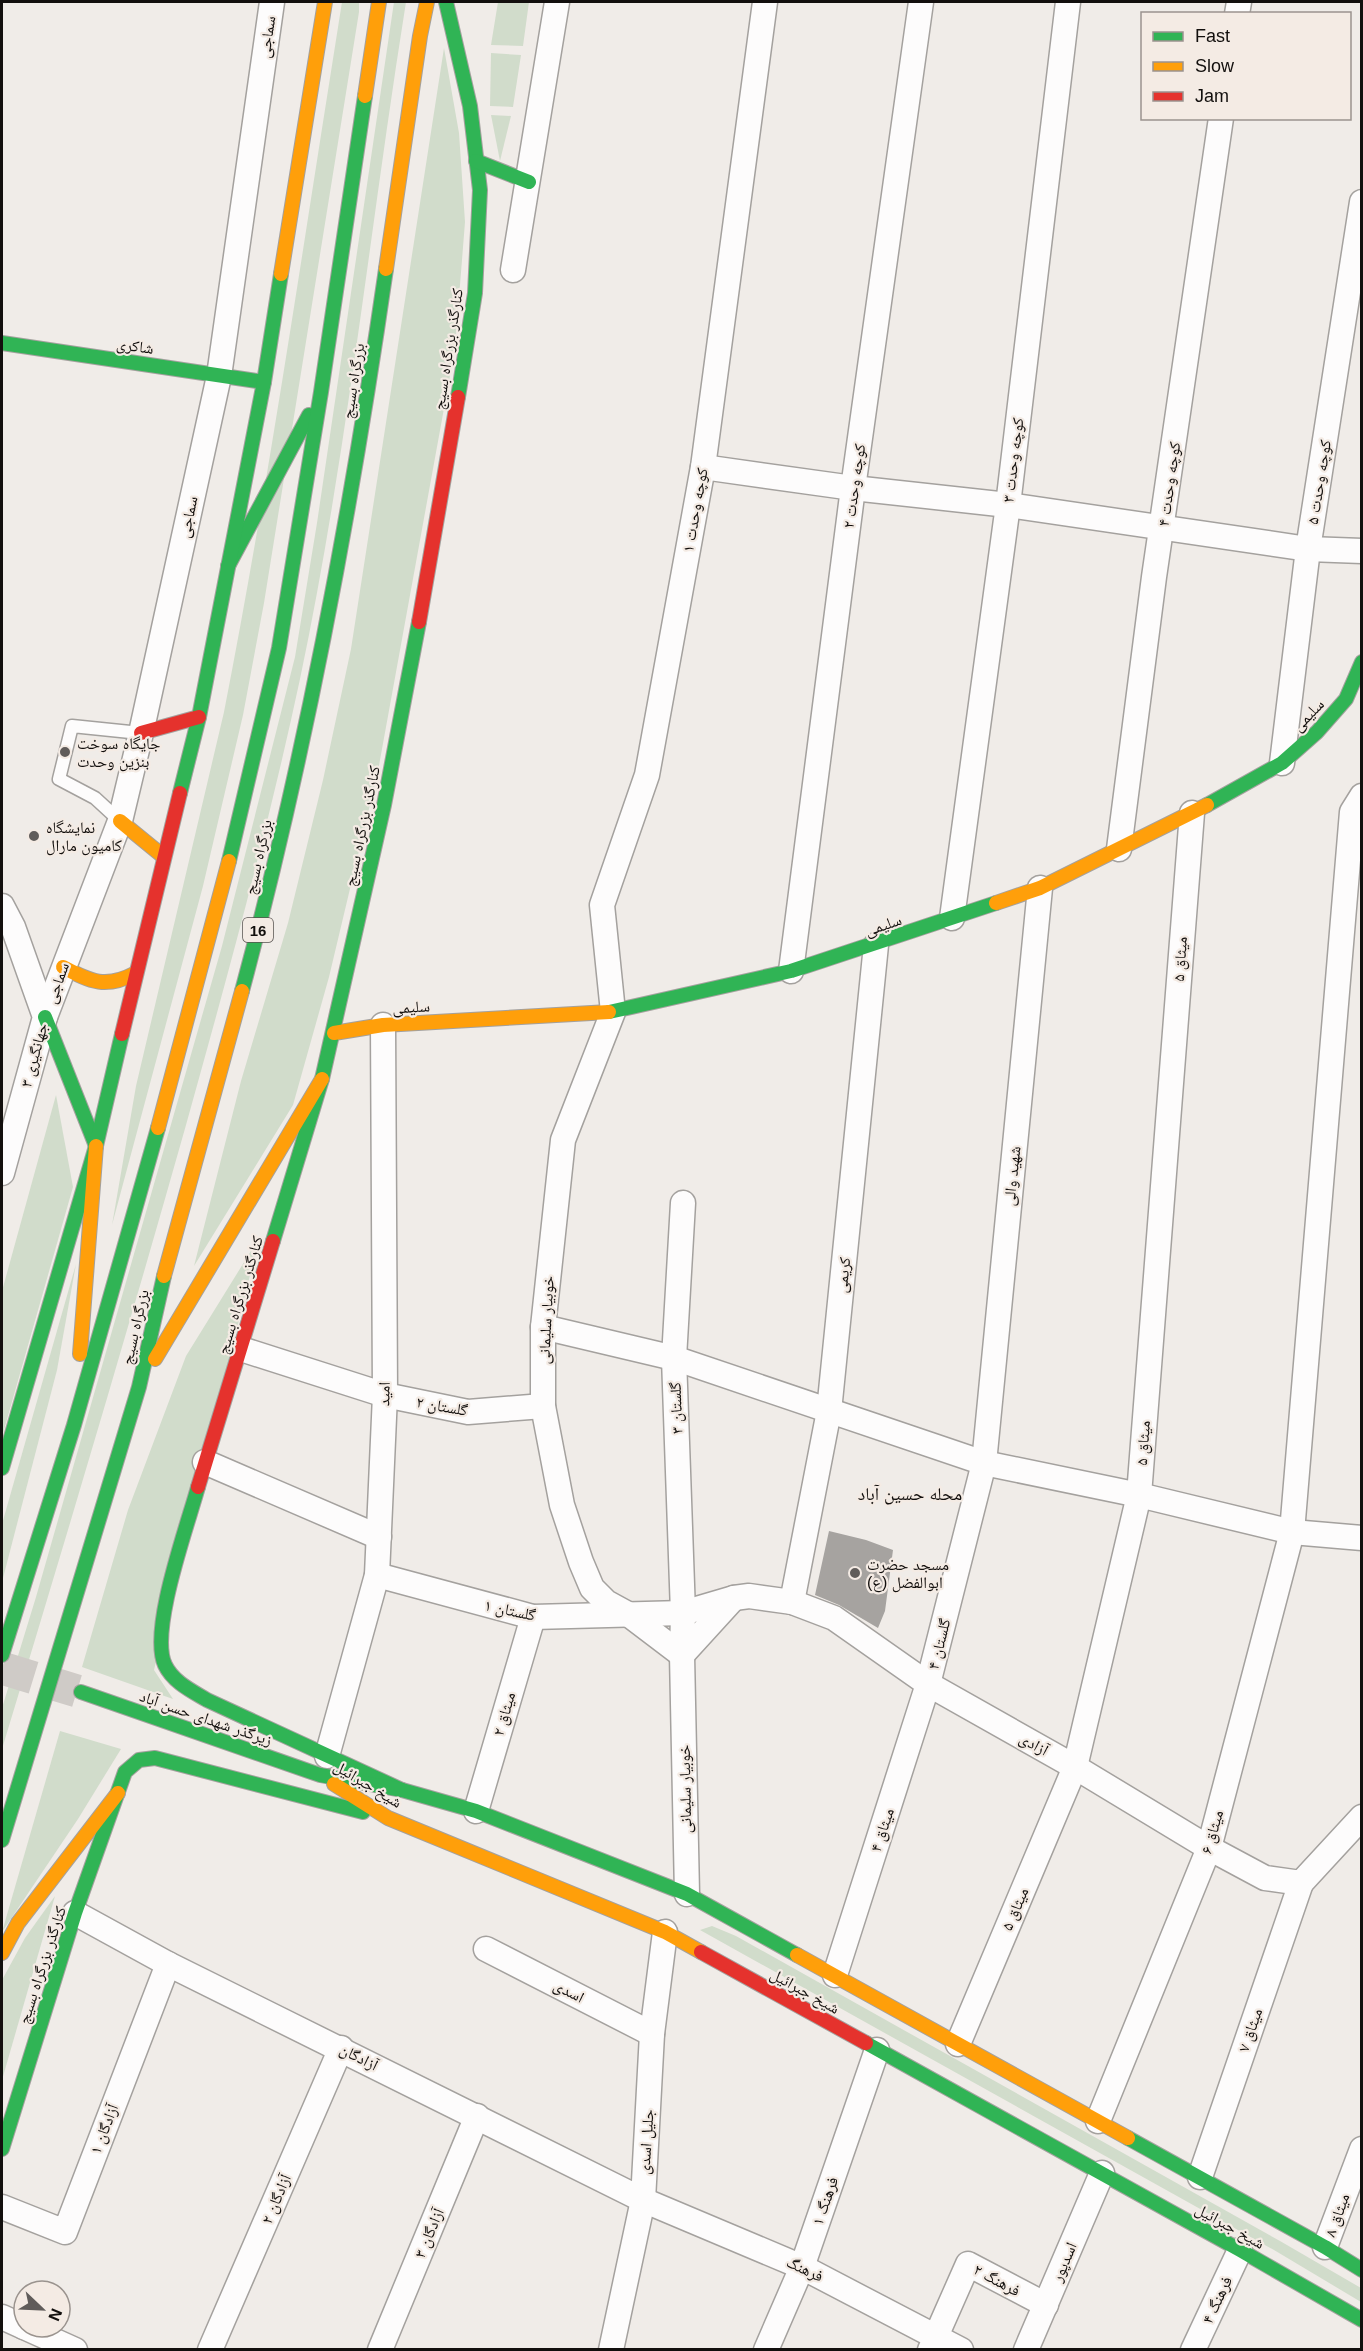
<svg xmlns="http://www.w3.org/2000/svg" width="1363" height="2351" viewBox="0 0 1363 2351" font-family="Arial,'Noto Naskh Arabic',sans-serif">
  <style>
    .green { fill: #d1dccb }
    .building { fill: #a6a3a0 }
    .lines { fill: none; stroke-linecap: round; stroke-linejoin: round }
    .secondary-tunnel { stroke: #cfcbc7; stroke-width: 33; stroke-dasharray: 33 16; stroke-linecap: butt }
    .lane-casing { stroke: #a4a19e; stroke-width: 15 }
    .street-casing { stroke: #a4a19e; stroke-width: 27 }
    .fast-casing { stroke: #a4a19e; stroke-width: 16 }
    .slow-casing { stroke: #a4a19e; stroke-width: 16 }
    .jam-casing { stroke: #a4a19e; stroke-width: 16 }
    .lane { stroke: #fdfcfc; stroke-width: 12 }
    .street { stroke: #fdfcfc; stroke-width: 24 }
    .fast { stroke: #30b455; stroke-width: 14 }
    .slow { stroke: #ff9f0a; stroke-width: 14 }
    .jam { stroke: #e5322d; stroke-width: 14 }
    .poi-dot { fill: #605c5a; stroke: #f4ebe4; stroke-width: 2 }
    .labels { text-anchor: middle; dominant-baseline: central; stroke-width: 4.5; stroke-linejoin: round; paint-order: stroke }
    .shield { fill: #f4ebe4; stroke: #56514e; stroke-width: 1.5 }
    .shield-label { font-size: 15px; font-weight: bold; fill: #120f0d }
    .street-label { font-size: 16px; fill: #120f0d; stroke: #f4ebe4 }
    .poi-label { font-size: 16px; fill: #120f0d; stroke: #f4ebe4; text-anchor: start }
    .neighbourhood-label { font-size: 18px; fill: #120f0d; stroke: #f4ebe4 }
  </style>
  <rect width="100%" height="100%" fill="#f0ece8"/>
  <g class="green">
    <path d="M 342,2 L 359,2 L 359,12 L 264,603 L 243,715 L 203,886 L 112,1225 L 136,1086 L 224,712 C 270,476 304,239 342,2 Z"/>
    <path d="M 394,2 L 406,2 C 370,227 347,456 300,679 C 268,829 227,978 186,1125 C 127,1334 65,1541 2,1749 L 2,1708 L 36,1597 L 222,946 L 295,657 L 317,523 Z"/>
    <path d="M 498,2 L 529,2 L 523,46 L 491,45 Z"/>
    <path d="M 444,48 L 459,133 L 465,222 L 455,348 L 378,771 L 329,977 L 293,1105 L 194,1266 L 241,1081 L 288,923 L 323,780 L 351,649 Z"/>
    <path d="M 491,53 L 521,55 L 513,107 L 490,106 Z"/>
    <path d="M 491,115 L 511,116 L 500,161 Z"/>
    <path d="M 56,1095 L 73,1187 L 2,1437 L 2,1291 Z"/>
    <path d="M 259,1238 L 154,1670 L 173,1699 L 82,1667 L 128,1510 L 186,1356 Z"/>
    <path d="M 76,1264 L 57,1370 L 2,1582 L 2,1524 Z"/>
    <path d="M 60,1731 L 121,1749 L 78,1819 L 2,1932 Z"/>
    <path d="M 55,1896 L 2,2080 L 2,1980 L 25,1938 Z"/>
    <path d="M 712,1926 L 736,1936 L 1280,2241 L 1361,2288 L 1361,2302 L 1274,2250 L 700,1930 Z"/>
  </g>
  <path class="building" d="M 829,1531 L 866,1540 L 893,1550 L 885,1611 L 878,1628 L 839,1605 L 815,1595 Z"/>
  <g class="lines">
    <path class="secondary-tunnel" d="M 2,1668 L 77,1691"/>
    <g class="lane-casing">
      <path id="lane" d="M 120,821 L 95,798 L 59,779 L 72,726 L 140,733"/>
    </g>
    <g class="street-casing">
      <g id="street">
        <path d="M 1237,14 L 1239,2"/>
        <path d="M 513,270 L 557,2"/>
        <path d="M 703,467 L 853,488 L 1008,505 L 1308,549 L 1362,551"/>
        <path d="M 1282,763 L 1308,549 L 1362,202"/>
        <path d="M 1119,849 L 1154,577 L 1221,118"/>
        <path d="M 2,906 L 13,927 L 45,1017 L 2,1173"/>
        <path d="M 952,918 L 1008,505 L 1068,2"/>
        <path d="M 791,971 L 853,488 L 921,2"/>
        <path d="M 45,1017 L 120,821 L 141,733 L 219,376 L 272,2"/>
        <path d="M 683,1203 L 674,1358 L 683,1613 L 682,1655 L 687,1894"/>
        <path d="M 543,1327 L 674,1358 L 984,1463 L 1139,1495 L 1292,1532 L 1362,1538"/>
        <path d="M 241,1349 L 385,1395 L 468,1412 L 543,1406"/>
        <path d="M 205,1462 L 379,1537"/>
        <path d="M 377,1575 L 533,1617 L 683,1613 L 734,1598 L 749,1596 L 792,1602 L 834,1618 L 928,1684 L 1075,1767 L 1209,1848 L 1265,1878 L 1301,1883 L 1362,1817"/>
        <path d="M 734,1598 L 682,1655 L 628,1614 L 606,1602 L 592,1588 L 581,1562 L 562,1505 L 543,1406 L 543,1327 L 563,1140 L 613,1012 L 602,905 L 647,775 L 703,467 L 765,2"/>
        <path d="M 792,1602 L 829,1411 L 876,945"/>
        <path d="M 327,1756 L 377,1575 L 385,1395 L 383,1025"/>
        <path d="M 476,1811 L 533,1617"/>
        <path d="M 75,1913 L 168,1964 L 643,2200 L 802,2267 L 961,2350"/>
        <path d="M 486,1949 L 652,2034"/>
        <path d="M 835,1975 L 928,1684 L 984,1463 L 1040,888"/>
        <path d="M 958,2044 L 1075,1767 L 1139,1495 L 1192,813"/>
        <path d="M 1098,2121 L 1209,1848 L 1292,1532 L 1352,812 L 1362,796"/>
        <path d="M 1200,2177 L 1301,1883"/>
        <path d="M 2,2207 L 65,2232 L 168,1964"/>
        <path d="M 1325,2247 L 1362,2149"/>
        <path d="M 2,2317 L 24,2327"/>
        <path d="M 24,2327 L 75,2350"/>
        <path d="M 210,2350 L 341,2048"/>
        <path d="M 380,2350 L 477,2116"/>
        <path d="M 611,2350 L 643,2200 L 652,2034 L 665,1932"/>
        <path d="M 766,2350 L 802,2267 L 877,2050"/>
        <path d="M 930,2350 L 968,2264 L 1046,2305"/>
        <path d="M 1026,2350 L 1102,2173"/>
        <path d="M 1193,2350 L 1240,2250"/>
      </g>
    </g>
    <g class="fast-casing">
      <g id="fast">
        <path d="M 446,2 L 470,106 L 480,190 L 475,293 L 458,397"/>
        <path d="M 476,161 L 529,182"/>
        <path d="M 2,343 L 264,382"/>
        <path d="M 228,566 L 309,415"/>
        <path d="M 180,793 L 199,717 L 264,382 L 281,274"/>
        <path d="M 1207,805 L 1282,763 L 1317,732 L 1346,699 L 1362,662"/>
        <path d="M 229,861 L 279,648 L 321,392 L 365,96"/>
        <path d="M 242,991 C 306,753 351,512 386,269"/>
        <path d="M 609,1012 L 791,971 L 996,903"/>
        <path d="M 45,1017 L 96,1146"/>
        <path d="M 273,1241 L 322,1079 L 384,805 L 419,622"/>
        <path d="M 2,1468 L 96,1146 L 122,1034"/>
        <path d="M 198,1487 C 187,1527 149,1631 165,1665 C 173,1682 192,1691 207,1700 L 402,1790"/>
        <path d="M 2,1655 L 74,1425 L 158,1128"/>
        <path d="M 81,1692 L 320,1775 L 402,1790 L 476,1811 L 687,1894 L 797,1955"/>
        <path d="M 2,1840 L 139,1387 L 164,1276"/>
        <path d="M 866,2043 L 1240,2250 L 1362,2320"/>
        <path d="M 1128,2138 L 1325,2247 L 1362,2270"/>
        <path d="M 2,2149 L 75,1913 L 125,1772 L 139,1760 L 155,1758 L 363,1812"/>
      </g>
    </g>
    <g class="slow-casing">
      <g id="slow">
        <path d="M 365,96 L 379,2"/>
        <path d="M 386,269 L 420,36 L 427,2"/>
        <path d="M 281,274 L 325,2"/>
        <path d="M 120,821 L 164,857"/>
        <path d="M 996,903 L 1040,888 L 1207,805"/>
        <path d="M 63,967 C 91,982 106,989 136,973"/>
        <path d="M 334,1033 L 383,1025 L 609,1012"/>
        <path d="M 158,1128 L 229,861"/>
        <path d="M 164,1276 L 242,991"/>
        <path d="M 80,1354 L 96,1146"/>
        <path d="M 155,1359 L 322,1079"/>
        <path d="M 334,1784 L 388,1818 L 665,1932 L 701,1952"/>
        <path d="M 2,1953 L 18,1923 L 118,1793"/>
        <path d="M 797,1955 L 1128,2138"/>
      </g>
    </g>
    <g class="jam-casing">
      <g id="jam">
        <path d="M 419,622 L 458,397"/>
        <path d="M 141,733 L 199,717"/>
        <path d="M 122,1034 L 180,793"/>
        <path d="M 198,1487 L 273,1241"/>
        <path d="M 701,1952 L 866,2043"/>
      </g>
    </g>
    <use href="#lane" class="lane"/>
    <use href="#street" class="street"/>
    <use href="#fast" class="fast"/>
    <use href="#slow" class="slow"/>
    <use href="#jam" class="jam"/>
  </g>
  <g class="poi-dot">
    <circle cx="65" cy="752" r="6"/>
    <circle cx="34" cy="836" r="6"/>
    <circle cx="855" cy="1573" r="6"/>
  </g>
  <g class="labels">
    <rect class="shield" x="243" y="918" width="30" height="24" rx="4.5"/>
    <g class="shield-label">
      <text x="258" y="930">16</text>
    </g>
    <g class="street-label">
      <text transform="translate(267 37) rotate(-82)">سماجی</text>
      <text transform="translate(135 346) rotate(8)">شاکری</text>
      <text transform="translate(448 349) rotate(-81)">کنارگذر بزرگراه بسیج</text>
      <text transform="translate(353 381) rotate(-81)">بزرگراه بسیج</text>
      <text transform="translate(1013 460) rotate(-83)">کوچه وحدت ۳</text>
      <text transform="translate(1319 482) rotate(-81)">کوچه وحدت ۵</text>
      <text transform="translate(1169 484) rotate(-82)">کوچه وحدت ۴</text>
      <text transform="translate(854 486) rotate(-82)">کوچه وحدت ۲</text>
      <text transform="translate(695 510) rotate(-80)">کوچه وحدت ۱</text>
      <text transform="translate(188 517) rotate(-78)">سماجی</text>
      <text transform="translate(1308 715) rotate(-46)">سلیمی</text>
      <text transform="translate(362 826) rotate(-78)">کنارگذر بزرگراه بسیج</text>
      <text transform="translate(258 857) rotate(-77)">بزرگراه بسیج</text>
      <text transform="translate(883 925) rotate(-19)">سلیمی</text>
      <text transform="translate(1180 959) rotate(-86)">میثاق ۵</text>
      <text transform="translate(57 983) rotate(-70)">سماجی</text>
      <text transform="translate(411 1007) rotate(-3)">سلیمی</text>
      <text transform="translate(34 1055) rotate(-75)">جهانگیری ۳</text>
      <text transform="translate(1012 1176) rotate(-84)">شهید والی</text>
      <text transform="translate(843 1275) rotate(-84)">کریمی</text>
      <text transform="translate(240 1295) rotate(-73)">کنارگذر بزرگراه بسیج</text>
      <text transform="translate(546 1320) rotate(-87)">خوبیار سلیمانی</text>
      <text transform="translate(135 1327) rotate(-77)">بزرگراه بسیج</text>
      <text transform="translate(384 1394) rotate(-89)">امید</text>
      <text transform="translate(442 1406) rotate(10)">گلستان ۲</text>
      <text transform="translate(676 1408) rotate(-92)">گلستان ۳</text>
      <text transform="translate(1143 1443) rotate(-86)">میثاق ۵</text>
      <text transform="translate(510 1610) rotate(12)">گلستان ۱</text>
      <text transform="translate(939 1644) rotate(-76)">گلستان ۴</text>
      <text transform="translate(504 1714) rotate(-74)">میثاق ۲</text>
      <text transform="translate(206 1718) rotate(19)">زیرگذر شهدای حسن آباد</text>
      <text transform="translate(1034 1744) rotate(29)">آزادی</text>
      <text transform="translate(368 1784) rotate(31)">شیخ جبرائیل</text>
      <text transform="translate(685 1789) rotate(-91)">خوبیار سلیمانی</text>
      <text transform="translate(882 1830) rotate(-72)">میثاق ۴</text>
      <text transform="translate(1212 1832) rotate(-74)">میثاق ۶</text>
      <text transform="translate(1015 1909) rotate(-67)">میثاق ۵</text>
      <text transform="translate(42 1965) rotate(-72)">کنارگذر بزرگراه بسیج</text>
      <text transform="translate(569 1991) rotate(27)">اسدی</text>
      <text transform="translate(805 1991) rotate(29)">شیخ جبرائیل</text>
      <text transform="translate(1250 2030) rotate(-71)">میثاق ۷</text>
      <text transform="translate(359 2057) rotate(27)">آزادگان</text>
      <text transform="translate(104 2129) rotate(-69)">آزادگان ۱</text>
      <text transform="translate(646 2142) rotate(-86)">جلیل اسدی</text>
      <text transform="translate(276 2199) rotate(-67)">آزادگان ۲</text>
      <text transform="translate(825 2201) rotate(-71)">فرهنگ ۱</text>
      <text transform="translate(1337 2215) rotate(-70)">میثاق ۸</text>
      <text transform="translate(1230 2226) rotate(29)">شیخ جبرائیل</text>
      <text transform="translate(429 2233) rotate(-67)">آزادگان ۳</text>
      <text transform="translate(1064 2262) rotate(-67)">اسدپور</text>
      <text transform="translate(805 2269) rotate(25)">فرهنگ</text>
      <text transform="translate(997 2280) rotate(28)">فرهنگ ۲</text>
      <text transform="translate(1217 2300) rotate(-65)">فرهنگ ۴</text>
    </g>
    <g class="poi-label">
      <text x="77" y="743">جایگاه سوخت<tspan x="77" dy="18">بنزین وحدت</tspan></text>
      <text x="46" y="827">نمایشگاه<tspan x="46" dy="18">کامیون مارال</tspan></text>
      <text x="867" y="1564">مسجد حضرت<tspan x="867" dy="18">ابوالفضل (ع)</tspan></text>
    </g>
    <g class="neighbourhood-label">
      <text x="910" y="1494">محله حسین آباد</text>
    </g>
  </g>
  <rect width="1363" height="2351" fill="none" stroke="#120f0d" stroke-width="6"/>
  <rect x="1141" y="12" width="210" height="108" fill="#f4ebe4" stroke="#9a938e" stroke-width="1.5"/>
  <rect x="1153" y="32" width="30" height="9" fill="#30b455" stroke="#9a938e" stroke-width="1.5"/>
  <text x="1195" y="42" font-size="18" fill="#120f0d">Fast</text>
  <rect x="1153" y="62" width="30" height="9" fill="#ff9f0a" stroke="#9a938e" stroke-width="1.5"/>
  <text x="1195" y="72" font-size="18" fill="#120f0d">Slow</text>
  <rect x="1153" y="92" width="30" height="9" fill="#e5322d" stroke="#9a938e" stroke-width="1.5"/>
  <text x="1195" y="102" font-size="18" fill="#120f0d">Jam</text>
  <g transform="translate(42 2309) rotate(113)"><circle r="28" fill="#f4ebe4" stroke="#9a938e" stroke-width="1.5"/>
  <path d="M0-4.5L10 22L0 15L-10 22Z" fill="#605c5a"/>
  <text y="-9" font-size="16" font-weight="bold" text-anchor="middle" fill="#120f0d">N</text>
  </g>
</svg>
